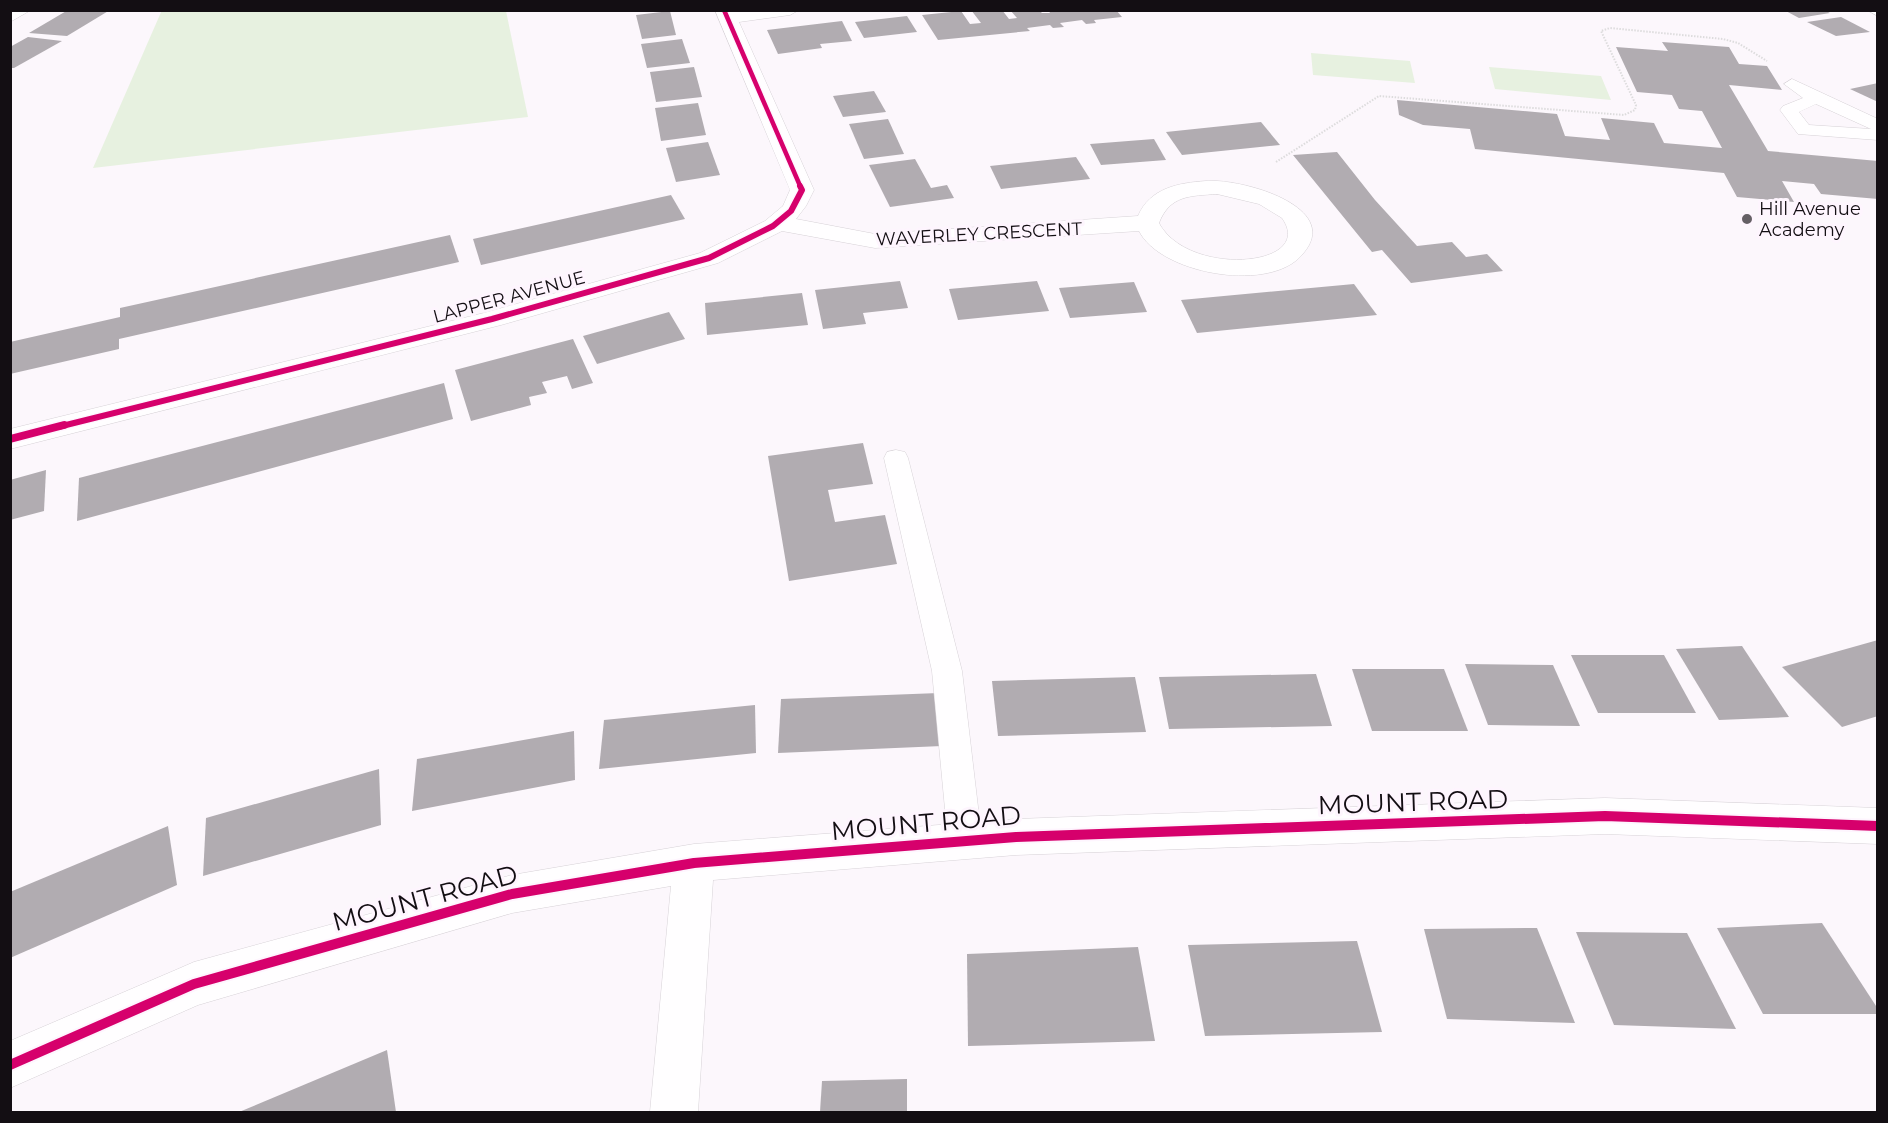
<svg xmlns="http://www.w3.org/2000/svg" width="1888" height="1123" viewBox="0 0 1888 1123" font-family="Montserrat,sans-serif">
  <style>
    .green { fill: #e7f1e0 }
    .building { fill: #b1acb1 }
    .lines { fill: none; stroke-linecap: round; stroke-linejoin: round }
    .service-casing { stroke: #d7d2d7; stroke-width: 1 }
    .minor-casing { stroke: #d7d2d7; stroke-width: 1 }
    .path { stroke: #dddcdd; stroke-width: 2; stroke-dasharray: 1.5 1.5; stroke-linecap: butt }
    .service { fill: #fffeff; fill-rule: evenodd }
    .minor { fill: #fffeff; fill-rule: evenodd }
    .cycleway-far3-casing { stroke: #fef5fe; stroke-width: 7 }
    .cycleway-far2-casing { stroke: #fef5fe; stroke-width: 9 }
    .cycleway-far1-casing { stroke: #fef5fe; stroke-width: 11 }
    .cycleway-casing { stroke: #fef5fe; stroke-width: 14 }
    .cycleway-far3 { stroke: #d6006c; stroke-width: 4.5 }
    .cycleway-far2 { stroke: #d6006c; stroke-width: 6 }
    .cycleway-far1 { stroke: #d6006c; stroke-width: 8 }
    .cycleway { stroke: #d6006c; stroke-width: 10 }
    .poi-dot { fill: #656065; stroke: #fef5fe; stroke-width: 2 }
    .labels { text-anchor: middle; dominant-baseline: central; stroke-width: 6; stroke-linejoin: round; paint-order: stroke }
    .far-poi-label { font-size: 18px; fill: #130e13; stroke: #fef5fe; text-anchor: start }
    .far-street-label { font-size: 18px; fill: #130e13; stroke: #fef5fe }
    .near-street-label { font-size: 26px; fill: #130e13; stroke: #fef5fe }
  </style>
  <rect width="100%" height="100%" fill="#fcf7fc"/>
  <g class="green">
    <path d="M 162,10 L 506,11 L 528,117 L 93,168 Z"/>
    <path d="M 1311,53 L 1410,61 L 1415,83 L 1313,75 Z"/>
    <path d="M 1489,67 L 1601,76 L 1611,100 L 1495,89 Z"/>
  </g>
  <g class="building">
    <path d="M 68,10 L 110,10 L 67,36 L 29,33 Z"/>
    <path d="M 971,10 L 1002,10 L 1009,19 L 1017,18 L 1010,10 L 1039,10 L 1042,13 L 1050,13 L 1048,10 L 1116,10 L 1122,17 L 1094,20 L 1096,23 L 1086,24 L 1082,20 L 1060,23 L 1064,27 L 1053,28 L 1050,25 L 1027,28 L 1030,31 L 938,40 L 922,15 L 961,11 L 970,24 L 981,23 Z"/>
    <path d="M 1784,10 L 1824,10 L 1830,13 L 1799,18 Z"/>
    <path d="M 670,11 L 676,35 L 642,39 L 636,15 Z"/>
    <path d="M 907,16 L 917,32 L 864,38 L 855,22 Z"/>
    <path d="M 1841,17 L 1870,32 L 1836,36 L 1807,22 Z"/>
    <path d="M 842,21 L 852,41 L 820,44 L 822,48 L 778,54 L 767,30 Z"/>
    <path d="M 28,37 L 62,41 L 14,68 L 10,68 L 10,47 Z"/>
    <path d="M 682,39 L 690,63 L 647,68 L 641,44 Z"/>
    <path d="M 1662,42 L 1729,47 L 1739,64 L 1767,66 L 1782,90 L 1729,85 L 1768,151 L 1878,161 L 1878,199 L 1821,194 L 1814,184 L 1782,181 L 1794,202 L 1737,197 L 1724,173 L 1475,149 L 1470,129 L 1423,125 L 1399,115 L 1397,100 L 1557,114 L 1565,136 L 1610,140 L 1601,118 L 1654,123 L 1664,143 L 1722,148 L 1702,111 L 1679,109 L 1672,95 L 1637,92 L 1616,47 L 1668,51 Z"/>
    <path d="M 694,67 L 702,97 L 656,102 L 650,72 Z"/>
    <path d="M 1878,83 L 1878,102 L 1850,89 Z"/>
    <path d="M 874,91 L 886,112 L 843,117 L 833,96 Z"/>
    <path d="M 698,103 L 706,135 L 661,141 L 655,108 Z"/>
    <path d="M 888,119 L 904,154 L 864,159 L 849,124 Z"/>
    <path d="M 1261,122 L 1280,145 L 1182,155 L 1166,132 Z"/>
    <path d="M 1154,139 L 1166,160 L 1101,165 L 1090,144 Z"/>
    <path d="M 708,142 L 720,175 L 676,182 L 666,148 Z"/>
    <path d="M 1337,152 L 1375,200 L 1417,246 L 1452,242 L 1466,257 L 1487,254 L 1503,271 L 1411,283 L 1382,250 L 1372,252 L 1293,155 Z"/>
    <path d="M 1076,157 L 1090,179 L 1001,189 L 990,166 Z"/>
    <path d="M 915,159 L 931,188 L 947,185 L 954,198 L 890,207 L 869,165 Z"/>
    <path d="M 671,195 L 685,219 L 481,265 L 473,239 Z"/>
    <path d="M 450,235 L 459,262 L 119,339 L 119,349 L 10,374 L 10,342 L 120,317 L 120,308 Z"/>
    <path d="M 900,281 L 908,308 L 863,313 L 866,324 L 823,329 L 815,290 Z"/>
    <path d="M 1037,281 L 1049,311 L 958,320 L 949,289 Z"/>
    <path d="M 1134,282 L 1147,312 L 1070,318 L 1059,288 Z"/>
    <path d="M 1354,284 L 1377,315 L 1197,333 L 1181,300 Z"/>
    <path d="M 802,293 L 808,325 L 707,335 L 705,303 Z"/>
    <path d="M 669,312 L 685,339 L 597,364 L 583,336 Z"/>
    <path d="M 573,339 L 593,383 L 572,389 L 567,376 L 542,382 L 547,393 L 529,397 L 531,405 L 471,421 L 455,370 Z"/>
    <path d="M 444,383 L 453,419 L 77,521 L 79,478 Z"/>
    <path d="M 863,443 L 873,484 L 828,490 L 835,522 L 885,515 L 897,564 L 789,581 L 768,456 Z"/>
    <path d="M 46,470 L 44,511 L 10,520 L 10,480 Z"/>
    <path d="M 1878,640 L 1878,716 L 1842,727 L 1782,667 Z"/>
    <path d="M 1742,646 L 1789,717 L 1719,720 L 1676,649 Z"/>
    <path d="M 1571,655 L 1664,655 L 1696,713 L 1598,713 Z"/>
    <path d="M 1465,664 L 1553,665 L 1580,726 L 1488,725 Z"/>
    <path d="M 1352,669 L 1444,669 L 1468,731 L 1372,731 Z"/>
    <path d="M 1316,674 L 1332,726 L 1169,729 L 1159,677 Z"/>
    <path d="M 1135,677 L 1146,732 L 998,736 L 992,681 Z"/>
    <path d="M 939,693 L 942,746 L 778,753 L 781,699 Z"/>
    <path d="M 755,705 L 756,753 L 599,769 L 604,720 Z"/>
    <path d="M 574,731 L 575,780 L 412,811 L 417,759 Z"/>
    <path d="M 379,769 L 381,825 L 203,876 L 206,818 Z"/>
    <path d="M 168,826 L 177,885 L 10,958 L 10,892 Z"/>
    <path d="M 1822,923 L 1878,1009 L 1878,1014 L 1763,1014 L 1717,928 Z"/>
    <path d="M 1537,928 L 1575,1023 L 1447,1019 L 1424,929 Z"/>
    <path d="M 1576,932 L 1687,933 L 1736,1029 L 1614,1025 Z"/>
    <path d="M 1357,941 L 1382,1032 L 1205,1036 L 1188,945 Z"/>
    <path d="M 1138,947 L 1155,1041 L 968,1046 L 967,954 Z"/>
    <path d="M 387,1050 L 396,1112 L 239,1112 Z"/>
    <path d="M 907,1079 L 907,1112 L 820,1112 L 822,1081 Z"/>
  </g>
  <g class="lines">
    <g class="service-casing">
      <g id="service">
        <path d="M 1792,79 L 1878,119 L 1878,140 L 1798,134 L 1780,110 L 1783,106 L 1803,98 L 1784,84 ZM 1816,104 L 1871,129 L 1809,125 L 1799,112 Z"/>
        <path d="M 896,450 L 905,452 L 908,458 L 962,671 L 982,841 L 977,852 L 965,856 L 953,852 L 948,841 L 932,671 L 884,458 L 887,452 Z"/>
      </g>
    </g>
    <g class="minor-casing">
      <g id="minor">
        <path d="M 10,10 L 31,10 L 10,22 Z"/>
        <path d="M 715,10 L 799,10 L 790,15 L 739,22 L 814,190 L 806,206 L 796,219 L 875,234 L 1138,216 C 1150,188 1178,183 1206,181 C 1241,178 1350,208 1299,258 C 1264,292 1160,273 1139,231 L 875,248 L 782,231 L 718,263 L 501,325 L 10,449 L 10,429 L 484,313 L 700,253 L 765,221 L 783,206 L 790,190 ZM 1217,194 L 1259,204 L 1282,218 C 1317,267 1188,278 1159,223 C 1170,195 1190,196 1217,194 Z"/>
        <path d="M 1867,10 L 1878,10 L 1878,16 Z"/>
        <path d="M 1605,798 L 1878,808 L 1878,844 L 1605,834 L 1016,855 L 713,880 L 698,1112 L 650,1112 L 671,886 L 512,913 L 198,1005 L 10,1088 L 10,1041 L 178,969 L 194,962 L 512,875 L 694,844 L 1016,819 Z"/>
      </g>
    </g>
    <path class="path" d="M 1276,162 L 1379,96 L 1624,115 L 1635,110 L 1636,105 L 1601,31 L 1610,28 L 1723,39 L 1738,43 L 1767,61"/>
    <use href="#service" class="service"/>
    <use href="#minor" class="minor"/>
    <g class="cycleway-far3-casing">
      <path id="cycleway-far3" d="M 724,10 L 801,188"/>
    </g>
    <g class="cycleway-far2-casing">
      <path id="cycleway-far2" d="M 58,427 L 492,319 L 709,258 L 773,226 L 791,211 L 802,190 L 800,186"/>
    </g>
    <g class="cycleway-far1-casing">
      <path id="cycleway-far1" d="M 10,439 L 64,425"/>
    </g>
    <g class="cycleway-casing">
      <path id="cycleway" d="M 10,1065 L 194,984 L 512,894 L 694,863 L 1016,837 L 1605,816 L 1878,826"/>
    </g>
    <use href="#cycleway-far3" class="cycleway-far3"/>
    <use href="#cycleway-far2" class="cycleway-far2"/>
    <use href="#cycleway-far1" class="cycleway-far1"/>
    <use href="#cycleway" class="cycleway"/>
  </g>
  <circle class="poi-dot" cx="1747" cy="219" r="6"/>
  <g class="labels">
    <g class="far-poi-label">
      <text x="1759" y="209">Hill Avenue<tspan x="1759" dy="21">Academy</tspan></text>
    </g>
    <g class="far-street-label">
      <text transform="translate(979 234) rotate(-3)">WAVERLEY CRESCENT</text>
      <text transform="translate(509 297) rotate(-15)">LAPPER AVENUE</text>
    </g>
    <g class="near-street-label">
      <text transform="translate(1413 802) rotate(-2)">MOUNT ROAD</text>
      <text transform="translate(926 823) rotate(-5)">MOUNT ROAD</text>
      <text transform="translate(425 898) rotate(-15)">MOUNT ROAD</text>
    </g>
  </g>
  <rect width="1888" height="1123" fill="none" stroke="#130e13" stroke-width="24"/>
</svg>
